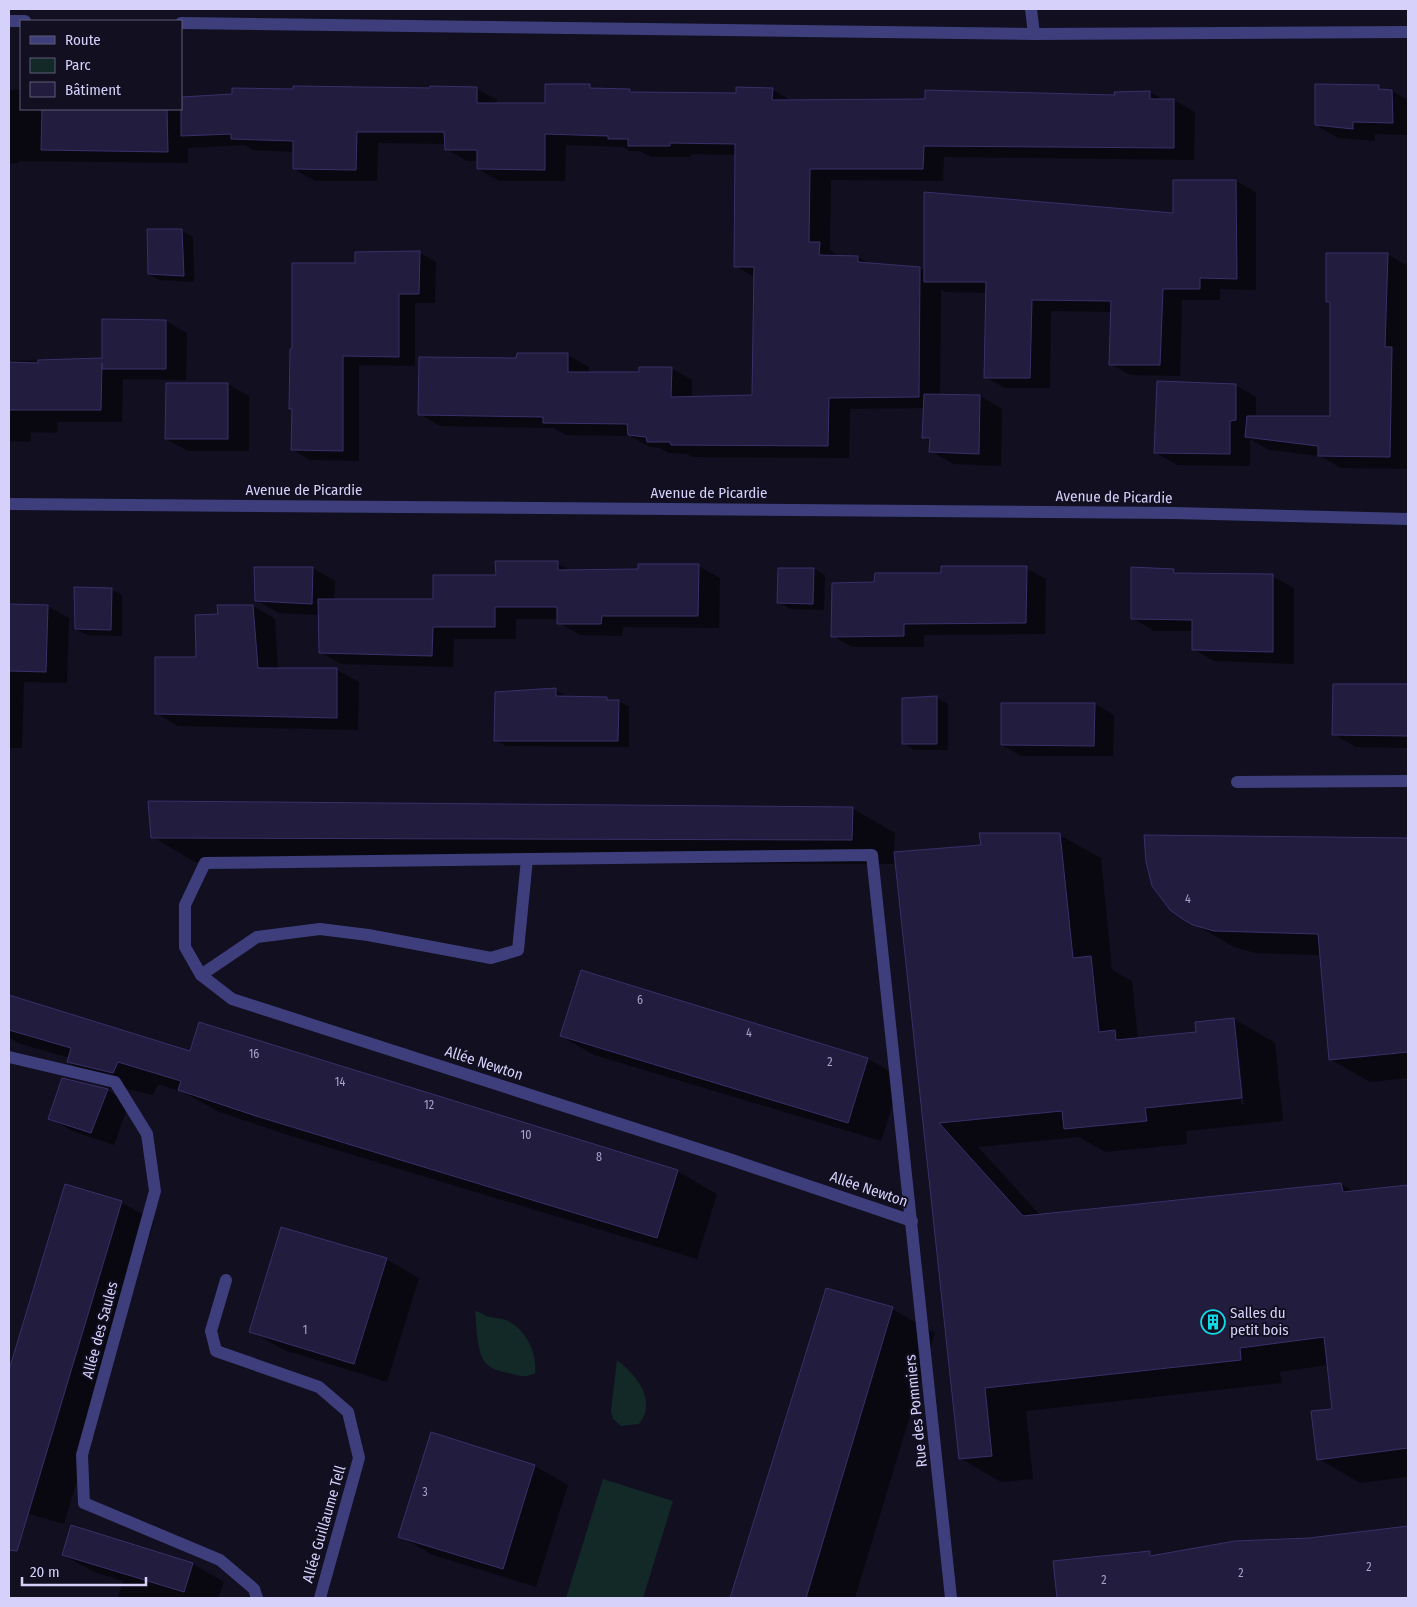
<svg xmlns="http://www.w3.org/2000/svg" width="1417" height="1607" viewBox="0 0 1417 1607" font-family="'Fira Sans Condensed',sans-serif">
  <style>
    .green { fill: #122928 }
    .shadow { fill: #0007; fill-rule: evenodd }
    .building { fill: #221c3f; stroke: #393069 }
    .lines { fill: none; stroke-linecap: round; stroke-linejoin: round }
    .lane { stroke: #3d3e7b; stroke-width: 12 }
    .street { stroke: #3d3e7b; stroke-width: 12 }
    .labels { text-anchor: middle; dominant-baseline: central; stroke-width: 4; stroke-linejoin: round; paint-order: stroke }
    .number-label { font-size: 12px; fill: #a8a4cc }
    .street-label { font-size: 15px; fill: #d5d1fb; stroke: #110f20 }
    .poi-label { font-size: 15px; fill: #d5d1fb; stroke: #110f20; text-anchor: start }
  </style>
  <rect width="100%" height="100%" fill="#110f20"/>
  <g class="green">
    <path d="M 475,1311 C 481,1312 482,1314 486,1316 C 492,1318 499,1318 506,1320 C 525,1328 538,1353 535,1373 C 527,1378 518,1376 509,1373 C 501,1372 489,1369 484,1361 C 476,1348 477,1326 475,1311 Z"/>
    <path d="M 617,1360 C 632,1372 651,1391 645,1413 C 644,1417 641,1421 639,1424 L 621,1426 L 613,1419 L 611,1411 Z"/>
    <path d="M 603,1479 L 673,1501 L 643,1598 L 566,1598 Z"/>
  </g>
  <g class="shadow">
    <path d="M 590,86 L 596,89 L 630,90 L 637,94 L 737,95 L 772,89 L 792,101 L 927,100 L 1116,96 L 1116,93 L 1150,92 L 1164,100 L 1174,100 L 1195,112 L 1194,160 L 944,157 L 943,181 L 831,180 L 830,250 L 840,257 L 858,257 L 871,264 L 920,268 L 925,271 L 1174,214 L 1174,181 L 1236,181 L 1256,192 L 1256,290 L 1220,289 L 1220,300 L 1182,300 L 1180,376 L 1130,375 L 1111,364 L 1112,312 L 1051,311 L 1050,388 L 1005,388 L 985,377 L 987,293 L 945,292 L 941,290 L 940,395 L 980,396 L 1002,409 L 1001,466 L 953,464 L 931,451 L 931,442 L 923,437 L 925,408 L 850,409 L 849,458 L 693,457 L 687,454 L 669,453 L 660,448 L 650,447 L 630,436 L 566,435 L 554,428 L 440,426 L 419,414 L 518,359 L 568,355 L 589,367 L 588,373 L 640,374 L 671,368 L 692,380 L 692,398 L 753,397 L 756,278 L 736,266 L 737,155 L 691,154 L 691,157 L 651,157 L 640,151 L 630,151 L 624,147 L 566,145 L 565,181 L 499,181 L 478,169 L 478,161 L 467,161 L 446,149 L 446,144 L 378,143 L 377,181 L 315,181 L 294,169 L 294,152 L 253,150 L 245,145 L 188,148 L 188,163 L 19,161 L 19,163 L 9,163 L 9,90 L 21,90 L 21,109 L 181,109 L 432,89 L 476,88 L 497,100 L 497,104 L 546,104 Z"/>
    <path d="M 1378,86 L 1386,91 L 1392,91 L 1408,100 L 1408,135 L 1375,134 L 1375,141 L 1338,138 L 1316,125 Z"/>
    <path d="M 148,230 L 182,231 L 193,237 L 194,282 L 160,280 L 149,274 Z"/>
    <path d="M 419,252 L 436,262 L 435,303 L 415,303 L 415,366 L 359,365 L 359,461 L 310,460 L 293,450 L 293,410 L 290,408 L 356,265 Z"/>
    <path d="M 1387,254 L 1408,266 L 1407,357 L 1408,358 L 1408,469 L 1341,468 L 1320,456 L 1269,450 L 1250,439 L 1250,466 L 1177,465 L 1156,453 L 1235,385 L 1256,397 L 1256,417 L 1331,417 L 1331,304 L 1327,302 Z"/>
    <path d="M 166,321 L 187,333 L 186,380 L 123,379 L 122,422 L 58,422 L 57,433 L 31,432 L 30,442 L 9,441 L 9,361 L 103,359 Z"/>
    <path d="M 228,384 L 249,396 L 249,451 L 188,451 L 166,439 Z"/>
    <path d="M 557,563 L 571,571 L 639,570 L 698,566 L 720,578 L 719,628 L 623,627 L 622,636 L 580,635 L 559,623 L 559,619 L 516,619 L 516,639 L 454,639 L 453,667 L 341,664 L 320,652 L 319,615 L 279,613 L 256,600 L 313,568 L 335,581 L 334,600 L 434,600 L 497,576 Z"/>
    <path d="M 1026,568 L 1046,579 L 1045,634 L 924,635 L 924,647 L 852,647 L 833,636 L 875,583 L 942,575 Z"/>
    <path d="M 814,569 L 825,575 L 824,610 L 790,609 L 779,602 Z"/>
    <path d="M 1174,570 L 1181,575 L 1272,576 L 1294,588 L 1294,664 L 1214,661 L 1193,649 L 1193,631 L 1154,631 L 1132,618 Z"/>
    <path d="M 111,589 L 122,595 L 122,636 L 87,635 L 76,629 Z"/>
    <path d="M 9,605 L 47,606 L 69,618 L 67,683 L 24,682 L 22,748 L 9,748 Z"/>
    <path d="M 253,606 L 275,619 L 278,669 L 337,670 L 359,682 L 358,730 L 178,726 L 156,713 L 197,658 L 219,615 Z"/>
    <path d="M 1334,685 L 1408,685 L 1408,748 L 1356,747 L 1333,734 Z"/>
    <path d="M 556,690 L 567,697 L 607,698 L 611,701 L 618,701 L 629,707 L 629,747 L 506,746 L 495,740 L 496,693 Z"/>
    <path d="M 937,698 L 948,704 L 948,750 L 914,750 L 903,743 Z"/>
    <path d="M 1002,704 L 1095,704 L 1114,715 L 1113,756 L 1021,756 L 1002,745 Z"/>
    <path d="M 852,808 L 895,833 L 894,853 L 982,847 L 1059,835 L 1101,858 L 1112,970 L 1132,981 L 1138,1039 L 1197,1033 L 1234,1019 L 1275,1043 L 1283,1121 L 1186,1131 L 1187,1144 L 1106,1152 L 1079,1137 L 978,1147 L 1040,1215 L 1341,1184 L 1355,1192 L 1408,1186 L 1408,1491 L 1407,1477 L 1360,1483 L 1319,1459 L 1334,1410 L 1328,1365 L 1280,1372 L 1282,1383 L 1026,1411 L 1033,1479 L 1001,1482 L 960,1458 L 896,858 L 894,858 L 894,864 L 195,862 L 153,837 ZM 1238,1048 L 1244,1104 L 1241,1104 L 1236,1049 Z"/>
    <path d="M 1146,836 L 1408,839 L 1408,1078 L 1370,1082 L 1330,1059 L 1321,955 L 1255,953 L 1234,947 L 1194,924 Z"/>
    <path d="M 581,971 L 868,1059 L 901,1078 L 881,1141 L 594,1055 L 561,1036 Z"/>
    <path d="M 9,997 L 191,1052 L 677,1171 L 717,1194 L 697,1259 L 297,1138 L 219,1112 L 183,1092 L 158,1084 L 153,1095 L 108,1085 L 68,1062 L 69,1058 L 18,1043 L 9,1037 Z"/>
    <path d="M 107,1090 L 129,1103 L 114,1145 L 72,1131 L 50,1118 Z"/>
    <path d="M 65,1186 L 121,1202 L 154,1221 L 64,1524 L 9,1508 L 9,1374 Z"/>
    <path d="M 386,1259 L 419,1278 L 387,1382 L 284,1350 L 251,1331 Z"/>
    <path d="M 827,1289 L 892,1309 L 935,1333 L 855,1598 L 732,1598 Z"/>
    <path d="M 432,1434 L 535,1466 L 568,1485 L 536,1587 L 433,1555 L 400,1536 Z"/>
    <path d="M 72,1527 L 193,1564 L 224,1582 L 218,1598 L 118,1598 L 123,1581 L 94,1572 L 63,1555 Z"/>
    <path d="M 1408,1528 L 1408,1598 L 1058,1598 L 1055,1562 L 1149,1553 L 1155,1556 Z"/>
  </g>
  <g class="building">
    <path d="M 545,84 L 590,84 L 590,88 L 630,89 L 630,92 L 736,93 L 736,87 L 773,88 L 772,100 L 925,99 L 925,90 L 1115,95 L 1114,92 L 1150,91 L 1150,99 L 1174,99 L 1174,148 L 924,146 L 923,169 L 810,169 L 809,242 L 820,242 L 819,255 L 858,256 L 858,262 L 920,267 L 919,397 L 829,398 L 828,446 L 671,445 L 670,442 L 647,442 L 646,437 L 628,435 L 627,424 L 543,423 L 543,417 L 418,415 L 419,357 L 516,358 L 517,353 L 568,353 L 568,372 L 639,372 L 639,367 L 672,367 L 671,397 L 752,395 L 754,267 L 734,267 L 735,144 L 670,143 L 670,146 L 628,146 L 628,139 L 608,139 L 608,136 L 545,134 L 545,170 L 477,169 L 477,150 L 445,150 L 444,132 L 357,132 L 356,170 L 293,169 L 293,141 L 231,139 L 231,134 L 181,136 L 181,97 L 232,94 L 232,88 L 293,89 L 293,86 L 430,88 L 430,86 L 477,87 L 477,103 L 545,103 Z"/>
    <path d="M 1315,84 L 1379,85 L 1379,89 L 1392,90 L 1393,123 L 1353,122 L 1353,129 L 1315,125 Z"/>
    <path d="M 42,109 L 167,109 L 168,152 L 41,150 Z"/>
    <path d="M 1173,180 L 1236,180 L 1237,279 L 1200,278 L 1200,289 L 1163,289 L 1160,365 L 1109,365 L 1111,301 L 1032,300 L 1030,378 L 984,378 L 986,282 L 924,282 L 924,192 L 1173,213 Z"/>
    <path d="M 147,229 L 182,229 L 184,276 L 148,274 Z"/>
    <path d="M 420,251 L 419,294 L 399,294 L 399,357 L 343,356 L 343,451 L 291,450 L 292,409 L 289,409 L 290,349 L 292,349 L 292,263 L 355,263 L 355,252 Z"/>
    <path d="M 1326,253 L 1388,253 L 1385,347 L 1392,347 L 1390,457 L 1318,456 L 1318,446 L 1245,437 L 1247,416 L 1330,416 L 1330,302 L 1326,302 Z"/>
    <path d="M 102,319 L 166,320 L 166,369 L 102,369 L 102,363 L 101,410 L 9,410 L 9,362 L 38,363 L 38,360 L 102,358 Z"/>
    <path d="M 1157,381 L 1236,384 L 1236,420 L 1230,421 L 1230,454 L 1154,453 Z"/>
    <path d="M 166,383 L 228,383 L 228,439 L 165,439 Z"/>
    <path d="M 924,394 L 980,395 L 979,454 L 929,452 L 930,438 L 922,438 Z"/>
    <path d="M 495,561 L 558,561 L 558,570 L 638,569 L 638,564 L 699,564 L 698,616 L 602,616 L 601,624 L 557,624 L 557,607 L 495,607 L 495,627 L 433,627 L 432,656 L 319,653 L 318,599 L 433,599 L 433,575 L 496,575 Z"/>
    <path d="M 941,566 L 1027,566 L 1026,623 L 904,624 L 904,636 L 831,637 L 832,583 L 874,582 L 875,573 L 941,573 Z"/>
    <path d="M 254,567 L 313,567 L 312,604 L 255,601 Z"/>
    <path d="M 1131,567 L 1174,569 L 1174,573 L 1273,574 L 1273,652 L 1192,650 L 1192,620 L 1131,619 Z"/>
    <path d="M 778,568 L 814,568 L 813,604 L 777,603 Z"/>
    <path d="M 74,587 L 112,588 L 111,630 L 75,629 Z"/>
    <path d="M 9,604 L 48,605 L 46,672 L 9,671 Z"/>
    <path d="M 217,605 L 253,605 L 258,668 L 337,668 L 337,718 L 155,714 L 155,657 L 196,657 L 195,615 L 218,614 Z"/>
    <path d="M 1333,684 L 1408,684 L 1408,736 L 1332,735 Z"/>
    <path d="M 556,688 L 556,696 L 607,697 L 607,700 L 619,700 L 618,741 L 494,741 L 495,692 Z"/>
    <path d="M 937,696 L 937,744 L 902,744 L 902,698 Z"/>
    <path d="M 1001,703 L 1095,703 L 1094,746 L 1001,745 Z"/>
    <path d="M 148,801 L 853,807 L 852,840 L 151,838 Z"/>
    <path d="M 979,833 L 1060,833 L 1073,958 L 1091,956 L 1099,1032 L 1115,1030 L 1116,1040 L 1196,1032 L 1195,1022 L 1234,1018 L 1242,1098 L 1145,1108 L 1147,1121 L 1064,1129 L 1062,1111 L 939,1123 L 1023,1216 L 1341,1183 L 1343,1192 L 1408,1185 L 1408,1448 L 1317,1460 L 1311,1411 L 1332,1409 L 1324,1337 L 1240,1348 L 1241,1360 L 985,1388 L 992,1456 L 959,1459 L 894,852 L 981,845 Z"/>
    <path d="M 1144,835 L 1408,838 L 1408,1052 L 1329,1060 L 1318,934 L 1214,931 L 1193,925 L 1181,918 L 1170,910 L 1152,886 L 1146,862 Z"/>
    <path d="M 581,970 L 868,1058 L 848,1123 L 560,1036 Z"/>
    <path d="M 9,995 L 190,1051 L 199,1022 L 678,1170 L 657,1238 L 256,1116 L 178,1090 L 181,1081 L 118,1062 L 113,1073 L 67,1062 L 71,1048 L 9,1030 Z"/>
    <path d="M 62,1078 L 108,1089 L 91,1133 L 48,1119 Z"/>
    <path d="M 65,1184 L 122,1201 L 17,1551 L 9,1550 L 9,1370 Z"/>
    <path d="M 281,1227 L 387,1258 L 354,1364 L 249,1332 Z"/>
    <path d="M 826,1288 L 893,1307 L 806,1598 L 730,1598 Z"/>
    <path d="M 431,1432 L 535,1465 L 503,1569 L 398,1537 Z"/>
    <path d="M 71,1525 L 193,1563 L 184,1592 L 62,1555 Z"/>
    <path d="M 1408,1526 L 1408,1598 L 1057,1598 L 1053,1561 L 1150,1551 L 1150,1556 L 1235,1541 L 1309,1538 Z"/>
  </g>
  <g class="lines">
    <g class="lane">
      <path d="M 201,975 L 257,937 L 320,929 L 368,935 L 491,958 L 518,950 L 527,859"/>
      <path d="M 9,1057 L 115,1082 L 147,1134 L 155,1191 L 82,1455 L 84,1503 L 220,1560 L 254,1589 L 257,1598"/>
      <path d="M 912,1221 L 729,1159 L 232,999 L 201,975 L 185,947 L 185,905 L 205,863 L 872,855 L 951,1598"/>
    </g>
    <g class="street">
      <path d="M 1031,9 L 1034,34"/>
      <path d="M 9,21 L 25,21"/>
      <path d="M 181,23 L 1034,34 L 1408,32"/>
      <path d="M 9,504 L 1174,513 L 1408,519"/>
      <path d="M 1237,782 L 1408,781"/>
      <path d="M 226,1280 L 211,1331 L 216,1351 L 319,1387 L 348,1412 L 359,1458 L 320,1598"/>
    </g>
  </g>
  <defs>
    <g id="building-ring" transform="scale(1.25)"><circle r="9.5" fill="#110f20" stroke="#13d9e6" stroke-width="1.5"/><path d="M-4-6H4V6H1V3H-1V6H-4ZM-2.5-4.3h1.7v1.8h-1.7ZM.8-4.3h1.7v1.8H.8ZM-2.5-1h1.7V.8h-1.7ZM.8-1h1.7V.8H.8Z" fill="#13d9e6"/></g>
  </defs>
  <g fill-rule="evenodd">
    <use href="#building-ring" x="1213" y="1322"/>
  </g>
  <g class="labels">
    <g class="number-label">
      <text x="1188" y="899">4</text>
      <text x="640" y="1000">6</text>
      <text x="749" y="1033">4</text>
      <text x="254" y="1054">16</text>
      <text x="830" y="1062">2</text>
      <text x="340" y="1082">14</text>
      <text x="429" y="1105">12</text>
      <text x="526" y="1135">10</text>
      <text x="599" y="1157">8</text>
      <text x="305" y="1330">1</text>
      <text x="425" y="1492">3</text>
      <text x="1369" y="1567">2</text>
      <text x="1241" y="1573">2</text>
      <text x="1104" y="1580">2</text>
    </g>
    <g class="street-label">
      <text x="304" y="490">Avenue de Picardie</text>
      <text x="709" y="493">Avenue de Picardie</text>
      <text transform="translate(1114 497) rotate(1)">Avenue de Picardie</text>
      <text transform="translate(484 1063) rotate(18)">Allée Newton</text>
      <text transform="translate(869 1189) rotate(19)">Allée Newton</text>
      <text transform="translate(100 1330) rotate(-75)">Allée des Saules</text>
      <text transform="translate(916 1411) rotate(-96)">Rue des Pommiers</text>
      <text transform="translate(324 1524) rotate(-74)">Allée Guillaume Tell</text>
    </g>
    <g class="poi-label">
      <text x="1230" y="1313">Salles du<tspan x="1230" dy="17">petit bois</tspan></text>
    </g>
  </g>
  <rect width="1417" height="1607" fill="none" stroke="#d5d1fb" stroke-width="20"/>
  <rect x="20" y="20" width="162" height="90" fill="#110f20" stroke="#5f5d78"/>
  <rect x="30" y="36" width="25" height="8" fill="#3d3e7b" stroke="#5f5d78"/>
  <text x="65" y="45" font-size="15" fill="#d5d1fb">Route</text>
  <rect x="30" y="58" width="25" height="15" fill="#122928" stroke="#5f5d78"/>
  <text x="65" y="70" font-size="15" fill="#d5d1fb">Parc</text>
  <rect x="30" y="82" width="25" height="15" fill="#221c3f" stroke="#5f5d78"/>
  <text x="65" y="95" font-size="15" fill="#d5d1fb">Bâtiment</text>
  <path d="M22 1577v8h124v-8" fill="none" stroke="#d5d1fb" stroke-width="2.5"/>
  <text x="30" y="1577" font-size="15" fill="#d5d1fb" stroke="#110f20" stroke-width="4" paint-order="stroke">20 m</text>
</svg>
